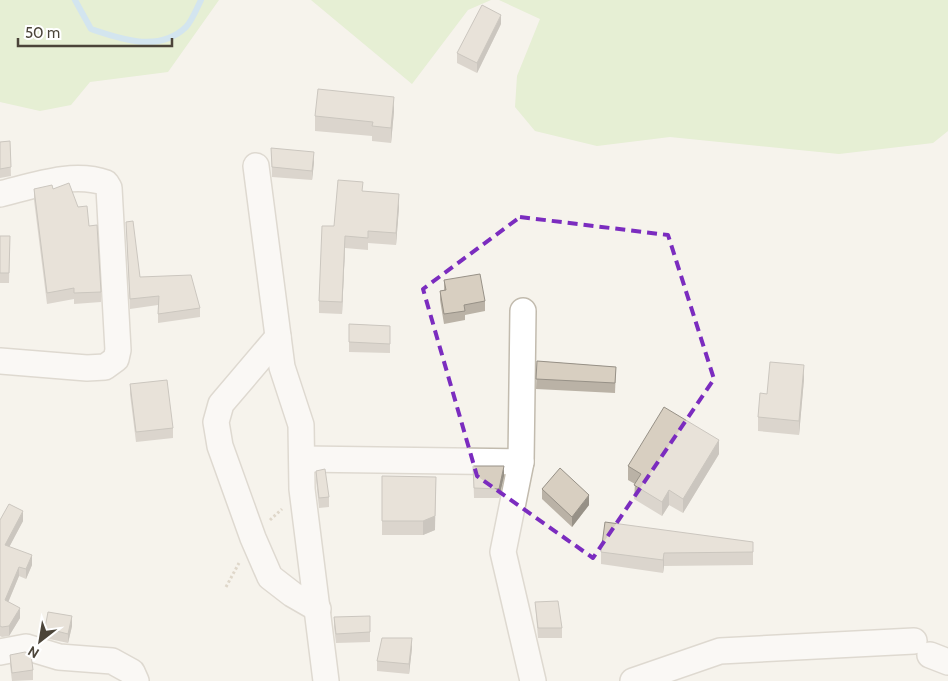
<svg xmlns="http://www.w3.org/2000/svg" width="948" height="681" viewBox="0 0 948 681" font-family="Cabin,sans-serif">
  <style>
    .green { fill: #d2eab5 }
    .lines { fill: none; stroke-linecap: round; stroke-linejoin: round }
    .stream { stroke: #a9d4f2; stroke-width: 6 }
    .street-casing { stroke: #c2bbae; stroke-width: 28 }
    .path { stroke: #c4b79f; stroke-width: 3; stroke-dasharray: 2.5 2.5; stroke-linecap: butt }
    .street { stroke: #fff; stroke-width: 25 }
    .wall { fill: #bab2a6 }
    .shaded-wall { fill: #979187 }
    .building { fill: #d8cfc1; stroke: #979187 }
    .marked { fill: none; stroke: #7b2cbf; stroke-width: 4; stroke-dasharray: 10 6; stroke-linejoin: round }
  </style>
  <rect width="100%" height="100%" fill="#f6f3ec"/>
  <g class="green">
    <path d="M 0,0 L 219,0 L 168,72 L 90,82 L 71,105 L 40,111 L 0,102 Z"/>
    <path d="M 311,0 L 491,0 L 468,10 L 412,84 Z"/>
    <path d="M 499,0 L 948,0 L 948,131 L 933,143 L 839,154 L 670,137 L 597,146 L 535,131 L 515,107 L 517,76 L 540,19 Z"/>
  </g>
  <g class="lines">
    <path class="stream" d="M 75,0 L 91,29 C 121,39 159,53 186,27 C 192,21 197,8 201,0"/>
    <g class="street-casing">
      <g id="street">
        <path d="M 256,166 L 282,367 L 301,425 L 302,489 L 326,681"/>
        <path d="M 0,194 C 33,186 73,171 106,183 L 109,188 L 118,350 L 116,359 L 105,367 L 87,368 L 0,361"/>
        <path d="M 523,311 L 521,462 L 503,552 L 533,681"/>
        <path d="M 278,337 L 221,404 L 216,422 L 220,446 L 253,538 L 270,577 L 292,594 L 318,609"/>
        <path d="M 302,459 L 521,462"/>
        <path d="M 0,652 L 26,647 L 59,657 L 112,661 L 132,672 L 136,681"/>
        <path d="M 930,655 L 948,662"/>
        <path d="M 633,681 L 720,651 L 914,641"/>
      </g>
    </g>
    <g class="path">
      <path d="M 270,520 L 282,509"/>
      <path d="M 226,587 L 239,563"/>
    </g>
    <use href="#street" class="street"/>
  </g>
  <g class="wall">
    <path d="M 501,24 L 477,73 L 457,63 L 457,53 Z"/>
    <path d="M 394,111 L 391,143 L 372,141 L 372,136 L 315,131 L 315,116 Z"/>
    <path d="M 10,141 L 11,176 L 0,178 L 0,142 Z"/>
    <path d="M 271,148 L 314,162 L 312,180 L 272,177 Z"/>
    <path d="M 34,189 L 53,189 L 78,207 L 89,226 L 101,292 L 101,302 L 74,304 L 74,299 L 47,304 L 34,200 Z"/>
    <path d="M 363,191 L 399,207 L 396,245 L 368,243 L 368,250 L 345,248 L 342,314 L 319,313 L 319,301 L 334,226 Z"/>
    <path d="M 126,222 L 140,277 L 200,308 L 200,317 L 158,323 L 158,305 L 130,309 Z"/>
    <path d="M 0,236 L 10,236 L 9,283 L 0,283 Z"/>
    <path d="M 444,280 L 485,301 L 485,311 L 465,315 L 465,320 L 444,324 L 440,300 L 440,291 L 444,290 Z"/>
    <path d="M 349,324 L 390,326 L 390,353 L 349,352 Z"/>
    <path d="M 537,361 L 616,367 L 615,393 L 536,389 Z"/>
    <path d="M 804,379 L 799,435 L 758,431 L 758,417 L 767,394 Z"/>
    <path d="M 130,384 L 173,428 L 173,438 L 136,442 L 130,394 Z"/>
    <path d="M 719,454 L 683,513 L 669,505 L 662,516 L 634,499 L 635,484 L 628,480 L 628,466 Z"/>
    <path d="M 473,466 L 504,476 L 499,498 L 474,498 Z"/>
    <path d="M 316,471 L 329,497 L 329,507 L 319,508 L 316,480 Z"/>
    <path d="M 382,476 L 435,530 L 423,535 L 382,535 Z"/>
    <path d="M 542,489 L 589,505 L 572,527 L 542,499 Z"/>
    <path d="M 0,520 L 23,521 L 9,547 L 32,565 L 26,579 L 19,576 L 8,602 L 20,618 L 9,636 L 2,637 L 0,636 Z"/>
    <path d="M 753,542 L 753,565 L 664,566 L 663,573 L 601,564 L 601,552 Z"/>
    <path d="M 535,602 L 562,628 L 562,638 L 538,638 Z"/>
    <path d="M 334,617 L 370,632 L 370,642 L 336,643 L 334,627 Z"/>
    <path d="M 72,626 L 68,643 L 45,638 L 45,628 Z"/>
    <path d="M 412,648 L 409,674 L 377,671 L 377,661 Z"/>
    <path d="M 10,655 L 33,670 L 33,680 L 12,681 L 10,665 Z"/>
  </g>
  <g class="shaded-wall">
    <path d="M 501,15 L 501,24 L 477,73 L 477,63 Z"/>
    <path d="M 394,97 L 394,111 L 391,143 L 391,128 Z"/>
    <path d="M 314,152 L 314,162 L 312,180 L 312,171 Z"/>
    <path d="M 399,194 L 399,207 L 396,245 L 396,233 Z"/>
    <path d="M 345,236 L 345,248 L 342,314 L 342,302 Z"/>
    <path d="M 804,365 L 804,379 L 799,435 L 799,421 Z"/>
    <path d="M 719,440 L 719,454 L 683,513 L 683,499 Z"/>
    <path d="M 504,466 L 504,476 L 499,498 L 499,489 Z"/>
    <path d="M 436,477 L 435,530 L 423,535 L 423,521 Z"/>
    <path d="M 669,490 L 669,505 L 662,516 L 662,502 Z"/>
    <path d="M 589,495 L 589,505 L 572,527 L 572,517 Z"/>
    <path d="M 23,511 L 23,521 L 5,555 L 5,545 Z"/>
    <path d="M 664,553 L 664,566 L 663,573 L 663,560 Z"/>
    <path d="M 32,555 L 32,565 L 26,579 L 26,569 Z"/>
    <path d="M 19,567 L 19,576 L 5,610 L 5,600 Z"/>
    <path d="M 20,608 L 20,618 L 9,636 L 9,626 Z"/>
    <path d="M 72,616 L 72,626 L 68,643 L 68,634 Z"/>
    <path d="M 412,638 L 412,648 L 409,674 L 409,664 Z"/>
  </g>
  <g class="building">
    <path d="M 482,5 L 501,15 L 477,63 L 457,53 Z"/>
    <path d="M 318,89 L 394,97 L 391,128 L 372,126 L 373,122 L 315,116 Z"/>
    <path d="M 10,141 L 11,167 L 0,169 L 0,142 Z"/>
    <path d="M 271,148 L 314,152 L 312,171 L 272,167 Z"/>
    <path d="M 338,180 L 363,182 L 362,191 L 399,194 L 396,233 L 368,231 L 368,238 L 345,236 L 342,302 L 319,301 L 322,226 L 334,226 Z"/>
    <path d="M 69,183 L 78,207 L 87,206 L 89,226 L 97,225 L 101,292 L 74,293 L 74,288 L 47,293 L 34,189 L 52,185 L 53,189 Z"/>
    <path d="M 133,221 L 140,277 L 191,275 L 200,308 L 158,314 L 159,296 L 130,299 L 126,222 Z"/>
    <path d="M 0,236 L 10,236 L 9,273 L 0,273 Z"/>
    <path d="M 480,274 L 485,301 L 464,305 L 465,311 L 444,314 L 440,291 L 446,290 L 444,280 Z"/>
    <path d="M 349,324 L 390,326 L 390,344 L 349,342 Z"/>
    <path d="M 537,361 L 616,367 L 615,383 L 536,379 Z"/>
    <path d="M 770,362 L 804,365 L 799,421 L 758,417 L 760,393 L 767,394 Z"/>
    <path d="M 167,380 L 173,428 L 136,432 L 130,384 Z"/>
    <path d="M 664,407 L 719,440 L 683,499 L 669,490 L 662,502 L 634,485 L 641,474 L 628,466 Z"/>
    <path d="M 473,466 L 504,466 L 499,489 L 474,488 Z"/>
    <path d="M 560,468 L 589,495 L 572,517 L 542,489 Z"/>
    <path d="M 325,469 L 329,497 L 319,498 L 316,471 Z"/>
    <path d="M 382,476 L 436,477 L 435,516 L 423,521 L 382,521 Z"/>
    <path d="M 9,504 L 23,511 L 5,545 L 32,555 L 26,569 L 19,567 L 5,600 L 20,608 L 9,626 L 2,627 L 0,626 L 0,520 Z"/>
    <path d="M 605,522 L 753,542 L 753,552 L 664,553 L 663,560 L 601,552 Z"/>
    <path d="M 558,601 L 562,628 L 538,628 L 535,602 Z"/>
    <path d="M 48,612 L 72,616 L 68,634 L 45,628 Z"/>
    <path d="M 370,616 L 370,632 L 336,634 L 334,617 Z"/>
    <path d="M 382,638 L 412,638 L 409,664 L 377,661 Z"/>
    <path d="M 25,652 L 31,654 L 33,670 L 12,673 L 10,655 Z"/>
  </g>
  <path d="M0 0H948V681H0ZM 520,217 L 668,235 L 714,379 L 593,558 L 477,476 L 423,289 Z" fill="#f6f3ec" fill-opacity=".55" fill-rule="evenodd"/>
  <path class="marked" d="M 520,217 L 668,235 L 714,379 L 593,558 L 477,476 L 423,289 Z"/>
  <g transform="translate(40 641) rotate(211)" stroke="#ffffff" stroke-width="4" paint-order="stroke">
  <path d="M0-4L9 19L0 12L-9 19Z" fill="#4b4439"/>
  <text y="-8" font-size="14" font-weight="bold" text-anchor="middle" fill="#4b4439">N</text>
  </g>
  <path d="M18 38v8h154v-8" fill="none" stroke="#4b4439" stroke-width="2.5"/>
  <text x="25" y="38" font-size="15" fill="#4b4439" stroke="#ffffff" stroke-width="4" paint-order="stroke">50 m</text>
</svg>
